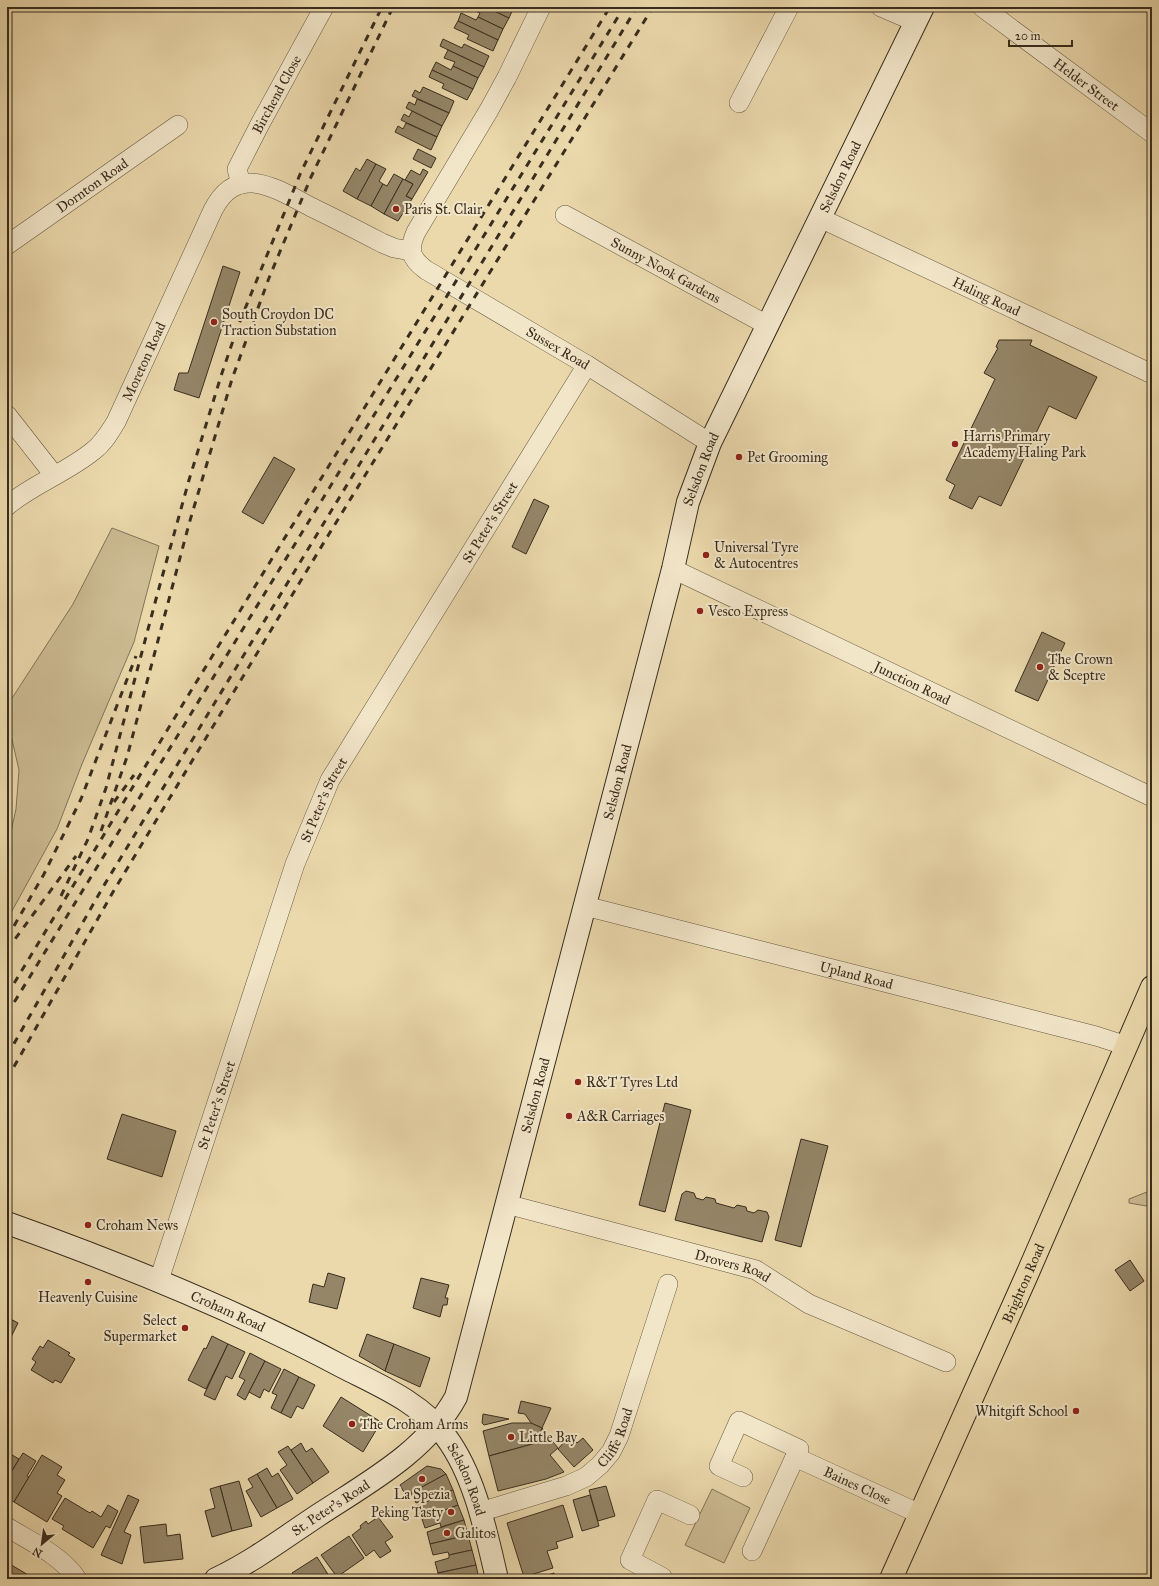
<svg xmlns="http://www.w3.org/2000/svg" width="1159" height="1586" viewBox="0 0 1159 1586" font-family="'IM FELL Great Primer',serif">
  <style>
    .green { fill: #cdbc94; stroke: #827459 }
    .building { fill: #958668; stroke: #382d1e }
    .lines { fill: none; stroke-linecap: round; stroke-linejoin: round }
    .street-casing { stroke: #655842; stroke-width: 20 }
    .secondary-casing { stroke: #382d1e; stroke-width: 24 }
    .primary-casing { stroke: #382d1e; stroke-width: 24 }
    .street { stroke: #f2e6c9; stroke-width: 19 }
    .secondary { stroke: #f2e6c9; stroke-width: 22 }
    .primary { stroke: #ebd9ac; stroke-width: 22 }
    .rail { stroke: #382d1e; stroke-width: 3; stroke-dasharray: 7 7; stroke-linecap: butt }
    .poi-dot { fill: #8f2418; stroke: #f2e6c9; stroke-width: 1.5 }
    .labels { text-anchor: middle; dominant-baseline: central; stroke-width: 4; stroke-linejoin: round; paint-order: stroke }
    .street-label { font-size: 14px; fill: #382d1e; stroke: #f2e6c9 }
    .poi-label { font-size: 14px; fill: #382d1e; stroke: #f2e6c9; text-anchor: start }
  </style>
  <rect width="100%" height="100%" fill="#ebd9ac"/>
  <filter id="stains"><feTurbulence type="fractalNoise" baseFrequency=".005" numOctaves="4"/><feColorMatrix values="0 0 0 0 .2 0 0 0 0 .09 0 0 0 0 .02 0 0 0 .5 -.17"/></filter>
  <radialGradient id="worn" r=".72"><stop offset=".6" stop-color="#630" stop-opacity="0"/><stop offset="1" stop-color="#630" stop-opacity=".3"/></radialGradient>
  <g class="green">
    <path d="M 112,528 L 159,546 L 134,642 L 82,764 L 57,829 L 7,920 L 7,850 L 16,809 L 19,770 L 7,718 L 7,706 L 73,604 Z"/>
    <path d="M 1152,1190 L 1152,1207 L 1129,1203 L 1129,1199 Z"/>
    <path d="M 712,1489 L 750,1508 L 724,1563 L 685,1545 Z"/>
  </g>
  <g class="building">
    <path d="M 466,7 L 486,7 L 509,18 L 503,29 L 478,17 L 480,13 Z"/>
    <path d="M 486,7 L 514,7 L 509,18 Z"/>
    <path d="M 461,13 L 476,20 L 478,17 L 503,29 L 498,40 L 458,21 Z"/>
    <path d="M 458,21 L 498,40 L 493,51 L 467,39 L 469,35 L 454,28 Z"/>
    <path d="M 443,39 L 462,48 L 464,44 L 489,56 L 484,67 L 440,46 Z"/>
    <path d="M 448,50 L 484,67 L 478,78 L 453,66 L 455,62 L 444,58 Z"/>
    <path d="M 436,62 L 451,70 L 453,66 L 478,78 L 473,89 L 432,70 Z"/>
    <path d="M 432,70 L 473,89 L 467,100 L 442,88 L 444,84 L 429,77 Z"/>
    <path d="M 423,87 L 454,101 L 449,113 L 412,96 L 415,90 L 420,93 Z"/>
    <path d="M 417,99 L 449,113 L 442,126 L 406,108 L 409,102 L 415,105 Z"/>
    <path d="M 412,111 L 442,126 L 437,137 L 401,120 L 404,114 L 409,117 Z"/>
    <path d="M 406,123 L 437,137 L 431,150 L 395,132 L 398,126 L 403,129 Z"/>
    <path d="M 418,149 L 436,158 L 431,168 L 413,159 Z"/>
    <path d="M 367,159 L 376,164 L 357,199 L 343,191 L 356,168 L 360,171 Z"/>
    <path d="M 376,164 L 386,169 L 379,181 L 383,184 L 371,206 L 357,199 Z"/>
    <path d="M 423,169 L 428,172 L 412,199 L 406,196 L 413,184 L 405,180 L 411,170 L 420,175 Z"/>
    <path d="M 394,174 L 403,179 L 384,214 L 371,206 L 383,184 L 387,186 Z"/>
    <path d="M 403,179 L 413,184 L 406,196 L 412,199 L 398,221 L 384,214 Z"/>
    <path d="M 223,266 L 240,272 L 199,398 L 174,390 L 179,373 L 188,373 Z"/>
    <path d="M 999,340 L 1032,340 L 1030,345 L 1097,377 L 1076,419 L 1049,406 L 1001,506 L 979,496 L 972,509 L 949,498 L 955,485 L 946,480 L 995,379 L 984,373 L 998,348 L 996,347 Z"/>
    <path d="M 274,457 L 295,469 L 263,524 L 242,512 Z"/>
    <path d="M 534,499 L 549,506 L 526,554 L 512,547 Z"/>
    <path d="M 1042,632 L 1065,643 L 1038,701 L 1015,691 Z"/>
    <path d="M 665,1103 L 691,1110 L 665,1212 L 639,1205 Z"/>
    <path d="M 122,1114 L 176,1131 L 162,1177 L 107,1159 Z"/>
    <path d="M 801,1139 L 828,1146 L 801,1247 L 775,1240 Z"/>
    <path d="M 686,1191 L 694,1193 L 696,1198 L 703,1200 L 706,1197 L 715,1199 L 716,1203 L 734,1208 L 737,1205 L 746,1207 L 747,1211 L 754,1213 L 758,1210 L 767,1212 L 769,1217 L 762,1242 L 675,1220 L 682,1194 Z"/>
    <path d="M 1130,1260 L 1144,1281 L 1130,1291 L 1115,1270 Z"/>
    <path d="M 328,1273 L 345,1278 L 337,1309 L 309,1302 L 313,1284 L 324,1287 Z"/>
    <path d="M 421,1278 L 449,1285 L 445,1298 L 448,1298 L 447,1305 L 443,1305 L 440,1317 L 413,1308 Z"/>
    <path d="M 7,1317 L 18,1323 L 7,1345 Z"/>
    <path d="M 367,1334 L 394,1344 L 385,1371 L 359,1356 Z"/>
    <path d="M 212,1336 L 228,1344 L 206,1389 L 188,1380 L 204,1348 L 206,1349 Z"/>
    <path d="M 48,1340 L 70,1353 L 68,1355 L 75,1359 L 61,1383 L 55,1380 L 53,1383 L 31,1370 L 36,1362 L 32,1359 L 40,1346 L 43,1348 Z"/>
    <path d="M 228,1344 L 245,1352 L 232,1379 L 226,1376 L 215,1400 L 204,1395 Z"/>
    <path d="M 394,1344 L 430,1358 L 420,1387 L 385,1371 Z"/>
    <path d="M 250,1353 L 265,1361 L 245,1400 L 237,1395 L 245,1380 L 239,1377 Z"/>
    <path d="M 265,1361 L 281,1369 L 269,1392 L 264,1389 L 260,1398 L 249,1392 Z"/>
    <path d="M 284,1369 L 299,1377 L 281,1413 L 271,1408 L 277,1395 L 272,1393 Z"/>
    <path d="M 299,1377 L 315,1385 L 303,1409 L 297,1406 L 291,1418 L 281,1413 Z"/>
    <path d="M 341,1397 L 381,1422 L 363,1452 L 323,1426 Z"/>
    <path d="M 521,1401 L 551,1408 L 542,1428 L 531,1423 L 525,1414 L 518,1413 Z"/>
    <path d="M 483,1414 L 509,1419 L 484,1425 L 482,1423 Z"/>
    <path d="M 512,1423 L 531,1423 L 542,1428 L 536,1443 L 489,1456 L 483,1431 Z"/>
    <path d="M 542,1428 L 558,1448 L 550,1455 L 564,1472 L 546,1479 L 498,1491 L 489,1456 L 536,1443 Z"/>
    <path d="M 572,1437 L 577,1443 L 583,1438 L 593,1450 L 574,1467 L 558,1449 L 565,1441 L 566,1443 Z"/>
    <path d="M 301,1443 L 306,1452 L 312,1448 L 329,1472 L 313,1483 L 291,1450 Z"/>
    <path d="M 288,1446 L 313,1483 L 297,1494 L 280,1470 L 287,1465 L 278,1452 Z"/>
    <path d="M 7,1452 L 19,1459 L 7,1479 Z"/>
    <path d="M 23,1453 L 36,1461 L 27,1476 L 29,1477 L 14,1502 L 7,1497 L 7,1479 Z"/>
    <path d="M 42,1455 L 62,1467 L 57,1475 L 65,1480 L 57,1493 L 62,1496 L 47,1522 L 14,1502 Z"/>
    <path d="M 427,1466 L 441,1469 L 446,1474 L 406,1496 L 400,1485 Z"/>
    <path d="M 267,1468 L 272,1477 L 278,1473 L 293,1499 L 277,1508 L 257,1474 Z"/>
    <path d="M 257,1474 L 277,1508 L 261,1517 L 246,1491 L 253,1487 L 248,1479 Z"/>
    <path d="M 446,1474 L 453,1490 L 431,1499 L 430,1497 L 416,1503 L 411,1493 Z"/>
    <path d="M 239,1481 L 252,1526 L 232,1531 L 220,1486 Z"/>
    <path d="M 220,1486 L 232,1531 L 212,1537 L 205,1511 L 215,1508 L 210,1489 Z"/>
    <path d="M 606,1486 L 615,1516 L 598,1521 L 589,1490 Z"/>
    <path d="M 453,1490 L 458,1505 L 422,1519 L 417,1506 Z"/>
    <path d="M 128,1495 L 139,1500 L 124,1532 L 131,1535 L 122,1564 L 101,1555 Z"/>
    <path d="M 590,1495 L 599,1526 L 582,1531 L 573,1500 Z"/>
    <path d="M 65,1498 L 90,1513 L 92,1511 L 101,1517 L 108,1505 L 118,1511 L 110,1528 L 106,1526 L 93,1548 L 62,1529 L 64,1526 L 52,1519 Z"/>
    <path d="M 458,1505 L 464,1520 L 441,1527 L 440,1523 L 425,1528 L 422,1519 Z"/>
    <path d="M 563,1505 L 573,1537 L 556,1542 L 558,1548 L 547,1551 L 553,1568 L 524,1577 L 507,1523 Z"/>
    <path d="M 378,1517 L 393,1537 L 385,1542 L 391,1551 L 380,1558 L 374,1550 L 366,1556 L 352,1535 L 361,1528 L 360,1526 L 366,1521 L 368,1524 Z"/>
    <path d="M 464,1520 L 468,1535 L 430,1544 L 427,1532 Z"/>
    <path d="M 166,1524 L 167,1536 L 180,1534 L 183,1559 L 144,1563 L 140,1527 Z"/>
    <path d="M 468,1535 L 472,1550 L 449,1555 L 448,1552 L 433,1555 L 430,1544 Z"/>
    <path d="M 349,1536 L 364,1558 L 337,1577 L 321,1555 Z"/>
    <path d="M 472,1550 L 476,1565 L 438,1573 L 435,1562 L 449,1558 L 449,1555 Z"/>
    <path d="M 317,1557 L 331,1579 L 293,1579 L 295,1578 L 292,1573 Z"/>
    <path d="M 7,1563 L 8,1563 L 35,1579 L 7,1579 Z"/>
    <path d="M 476,1565 L 479,1579 L 439,1579 L 438,1573 Z"/>
    <path d="M 554,1573 L 555,1578 L 566,1575 L 568,1579 L 537,1579 Z"/>
  </g>
  <g class="lines">
    <g class="street-casing">
      <g id="street">
        <path id="s1" d="M 541,7 L 507,77 L 489,110 L 416,232 C 408,250 410,258 426,270 L 587,365 L 710,443"/>
        <path d="M 881,7 L 916,22"/>
        <path id="s2" d="M 982,7 L 1152,133"/>
        <path d="M 739,103 L 789,7"/>
        <path id="s3" d="M 241,184 L 237,169 L 260,124 L 324,7"/>
        <path id="s4" d="M 565,215 L 767,325"/>
        <path id="s5" d="M 820,218 L 1152,374"/>
        <path id="s6" d="M 7,245 L 178,125"/>
        <path d="M 7,415 L 54,475"/>
        <path id="s7" d="M 7,506 C 33,484 66,473 93,451 C 103,444 109,433 116,422 L 213,210 C 238,161 278,190 313,208 C 336,219 359,231 382,243 L 394,248 L 411,251"/>
        <path id="s8" d="M 673,569 L 1152,797"/>
        <path id="s9" d="M 585,906 L 1096,1036 L 1127,1046"/>
        <path id="s10" d="M 506,1204 L 756,1270 L 809,1304 L 946,1362"/>
        <path id="s11" d="M 159,1280 L 295,864 L 330,780 L 587,365"/>
        <path d="M 743,1477 L 719,1466 L 739,1421 L 799,1449 L 795,1457"/>
        <path id="s12" d="M 480,1512 L 566,1486 L 586,1477 L 600,1465 L 611,1452 L 619,1436 L 668,1284"/>
        <path d="M 7,1527 C 31,1542 61,1555 77,1579"/>
        <path id="s13" d="M 752,1551 L 795,1457 L 920,1514"/>
        <path d="M 661,1579 L 662,1577 L 630,1560 L 657,1500 L 690,1515"/>
      </g>
    </g>
    <g class="secondary-casing">
      <g id="secondary">
        <path id="s14" d="M 7,1223 C 122,1264 234,1309 343,1367 C 378,1385 422,1403 446,1437 C 475,1476 486,1532 497,1579"/>
        <path id="s15" d="M 216,1579 C 252,1562 284,1538 317,1516 C 367,1483 426,1452 456,1397 L 673,569 L 688,502 L 710,443 L 923,7"/>
      </g>
    </g>
    <g class="primary-casing">
      <g id="primary">
        <path id="s16" d="M 891,1579 L 1026,1277 L 1152,987"/>
      </g>
    </g>
    <use href="#street" class="street"/>
    <use href="#secondary" class="secondary"/>
    <use href="#primary" class="primary"/>
    <g class="rail">
      <path d="M 114,802 L 134,775"/>
      <path d="M 101,831 L 127,757 L 189,524 L 232,379 L 269,278 L 311,177 L 393,7"/>
      <path d="M 61,896 L 88,839 L 106,788 L 156,599 L 189,480 L 221,376 L 238,326 L 301,172 L 382,7"/>
      <path d="M 7,938 L 44,874 L 81,799 L 136,656"/>
      <path d="M 7,950 L 76,856"/>
      <path d="M 7,995 L 186,699 L 610,7"/>
      <path d="M 7,1014 L 624,7"/>
      <path d="M 7,1056 L 103,887 L 637,7"/>
      <path d="M 7,1079 L 113,892 L 329,534 L 653,7"/>
    </g>
  </g>
  <g class="poi-dot">
    <circle cx="396" cy="209" r="4"/>
    <circle cx="214" cy="322" r="4"/>
    <circle cx="955" cy="444" r="4"/>
    <circle cx="739" cy="457" r="4"/>
    <circle cx="706" cy="555" r="4"/>
    <circle cx="700" cy="611" r="4"/>
    <circle cx="1040" cy="667" r="4"/>
    <circle cx="578" cy="1082" r="4"/>
    <circle cx="569" cy="1116" r="4"/>
    <circle cx="88" cy="1225" r="4"/>
    <circle cx="88" cy="1282" r="4"/>
    <circle cx="185" cy="1328" r="4"/>
    <circle cx="1076" cy="1411" r="4"/>
    <circle cx="352" cy="1424" r="4"/>
    <circle cx="511" cy="1437" r="4"/>
    <circle cx="422" cy="1479" r="4"/>
    <circle cx="451" cy="1512" r="4"/>
    <circle cx="447" cy="1533" r="4"/>
  </g>
  <g class="labels">
    <g class="street-label">
      <text stroke="none"><textPath href="#s2" startOffset="130">Helder Street</textPath></text>
      <text stroke="none"><textPath href="#s3" startOffset="100">Birchend Close</textPath></text>
      <text stroke="none"><textPath href="#s15" startOffset="1588">Selsdon Road</textPath></text>
      <text stroke="none"><textPath href="#s6" startOffset="104">Dornton Road</textPath></text>
      <text stroke="none"><textPath href="#s4" startOffset="115">Sunny Nook Gardens</textPath></text>
      <text stroke="none"><textPath href="#s5" startOffset="184">Haling Road</textPath></text>
      <text stroke="none"><textPath href="#s1" startOffset="455">Sussex Road</textPath></text>
      <text stroke="none"><textPath href="#s7" startOffset="206">Moreton Road</textPath></text>
      <text stroke="none"><textPath href="#s15" startOffset="1264">Selsdon Road</textPath></text>
      <text stroke="none"><textPath href="#s11" startOffset="832">St Peter's Street</textPath></text>
      <text stroke="none"><textPath href="#s8" startOffset="265">Junction Road</textPath></text>
      <text stroke="none"><textPath href="#s15" startOffset="940">Selsdon Road</textPath></text>
      <text stroke="none"><textPath href="#s11" startOffset="508">St Peter's Street</textPath></text>
      <text stroke="none"><textPath href="#s9" startOffset="280">Upland Road</textPath></text>
      <text stroke="none"><textPath href="#s15" startOffset="616">Selsdon Road</textPath></text>
      <text stroke="none"><textPath href="#s11" startOffset="184">St Peter's Street</textPath></text>
      <text stroke="none"><textPath href="#s10" startOffset="235">Drovers Road</textPath></text>
      <text stroke="none"><textPath href="#s16" startOffset="324">Brighton Road</textPath></text>
      <text stroke="none"><textPath href="#s14" startOffset="238">Croham Road</textPath></text>
      <text stroke="none"><textPath href="#s12" startOffset="162">Cliffe Road</textPath></text>
      <text stroke="none"><textPath href="#s14" startOffset="539">Selsdon Road</textPath></text>
      <text stroke="none"><textPath href="#s13" startOffset="172">Baines Close</textPath></text>
      <text stroke="none"><textPath href="#s15" startOffset="135">St. Peter's Road</textPath></text>
    </g>
    <g class="poi-label">
      <text x="404" y="209">Paris St. Clair</text>
      <text x="222" y="314">South Croydon DC<tspan x="222" dy="16">Traction Substation</tspan></text>
      <text x="963" y="436">Harris Primary<tspan x="963" dy="16">Academy Haling Park</tspan></text>
      <text x="747" y="457">Pet Grooming</text>
      <text x="714" y="547">Universal Tyre<tspan x="714" dy="16">&amp; Autocentres</tspan></text>
      <text x="708" y="611">Vesco Express</text>
      <text x="1048" y="659">The Crown<tspan x="1048" dy="16">&amp; Sceptre</tspan></text>
      <text x="586" y="1082">R&amp;T Tyres Ltd</text>
      <text x="577" y="1116">A&amp;R Carriages</text>
      <text x="96" y="1225">Croham News</text>
      <text x="88" y="1297" text-anchor="middle">Heavenly Cuisine</text>
      <text x="177" y="1320" text-anchor="end">Select<tspan x="177" dy="16">Supermarket</tspan></text>
      <text x="1068" y="1411" text-anchor="end">Whitgift School</text>
      <text x="360" y="1424">The Croham Arms</text>
      <text x="519" y="1437">Little Bay</text>
      <text x="422" y="1494" text-anchor="middle">La Spezia</text>
      <text x="443" y="1512" text-anchor="end">Peking Tasty</text>
      <text x="455" y="1533">Galitos</text>
    </g>
  </g>
  <rect width="1159" height="1586" fill="none" stroke="#ebd9ac" stroke-width="24"/>
  <rect x="8" y="8" width="1143" height="1570" fill="none" stroke="#382d1e" stroke-width="2"/>
  <rect x="12" y="12" width="1135" height="1562" fill="none" stroke="#382d1e"/>
  <g transform="translate(42 1544) rotate(209)" stroke="#f2e6c9" stroke-width="3" paint-order="stroke">
  <path d="M0-3L7 15L0 10L-7 15Z" fill="#382d1e"/>
  <text y="-6" font-size="11" font-weight="bold" text-anchor="middle" fill="#382d1e">N</text>
  </g>
  <path d="M1009 40v6h63v-6" fill="none" stroke="#382d1e" stroke-width="2"/>
  <text x="1015" y="40" font-size="12" fill="#382d1e" stroke="#f2e6c9" stroke-width="3" paint-order="stroke">20 m</text>
  <rect width="100%" height="100%" filter="url(#stains)"/>
  <rect width="100%" height="100%" fill="url(#worn)"/>
</svg>
